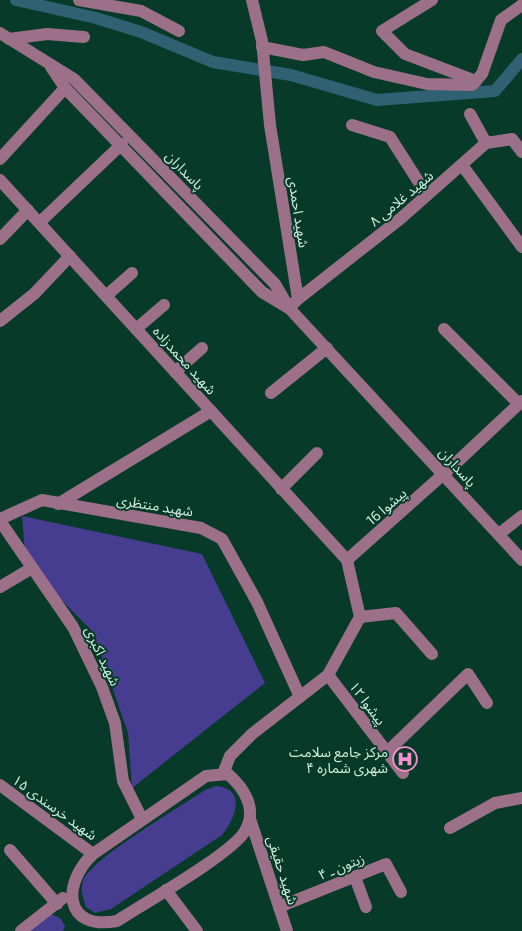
<svg xmlns="http://www.w3.org/2000/svg" width="522" height="931" viewBox="0 0 522 931" font-family="'Exo 2','Noto Sans Arabic',sans-serif">
  <style>
    .green { fill: #463d91 }
    .lines { fill: none; stroke-linecap: round; stroke-linejoin: round }
    .canal { stroke: #306173; stroke-width: 12 }
    .minor { stroke: #9d708a; stroke-width: 12 }
    .labels { text-anchor: middle; dominant-baseline: central; stroke-width: 4; stroke-linejoin: round; paint-order: stroke }
    .street-label { font-size: 14px; fill: #d0efe0; stroke: #073a28 }
    .poi-label { font-size: 14px; fill: #d0efe0; stroke: #073a28; text-anchor: end }
  </style>
  <rect width="100%" height="100%" fill="#073a28"/>
  <g class="green">
    <path d="M 22,516 L 202,554 L 265,683 L 132,788 L 128,733 L 93,632 L 26,564 Z"/>
    <path d="M 216,786 C 247,789 236,818 222,835 L 111,909 L 95,913 L 86,907 C 83,898 80,890 83,881 C 90,859 182,806 205,790 Z"/>
    <path d="M 51,914 L 60,918 L 65,926 L 63,931 L 31,931 Z"/>
  </g>
  <g class="lines">
    <path class="canal" d="M 16,0 L 96,18 L 141,32 L 213,62 L 291,75 L 377,100 L 495,91 L 522,59"/>
    <g class="minor">
      <path d="M 79,0 L 141,11 L 179,31"/>
      <path d="M 252,0 L 262,41 L 270,125 L 298,299 L 289,308"/>
      <path d="M 432,0 L 382,31 L 405,54 L 476,81"/>
      <path d="M 0,33 L 74,79 L 275,284 L 289,308 L 522,560"/>
      <path d="M 9,39 L 47,34 L 84,37"/>
      <path d="M 262,47 L 303,55 L 324,52 L 374,72 L 427,84 L 472,85 L 482,74 L 501,20 L 522,5"/>
      <path d="M 51,67 L 65,88 L 262,292 L 287,307"/>
      <path d="M 470,114 L 486,143"/>
      <path d="M 352,125 L 390,137 L 427,195"/>
      <path d="M 0,159 L 65,88"/>
      <path d="M 462,165 L 522,247"/>
      <path d="M 0,180 L 347,560 L 360,617 L 328,675 L 252,734 L 230,756 L 223,774"/>
      <path d="M 40,222 L 122,144"/>
      <path d="M 0,239 L 28,210"/>
      <path d="M 106,296 L 132,273"/>
      <path d="M 298,299 L 400,219 L 486,143 L 512,139 L 522,152"/>
      <path d="M 0,321 L 34,294 L 70,256"/>
      <path d="M 136,329 L 164,305"/>
      <path d="M 444,329 L 518,403"/>
      <path d="M 175,372 L 202,348"/>
      <path d="M 271,393 L 327,348"/>
      <path d="M 281,489 L 317,453"/>
      <path d="M 58,504 L 211,411"/>
      <path d="M 0,519 L 42,500 L 201,528 L 222,539 L 257,602 L 300,697"/>
      <path d="M 0,521 L 73,627 L 102,687 L 115,723 L 123,781 L 142,819"/>
      <path d="M 499,534 L 522,516"/>
      <path d="M 347,560 L 457,462 L 522,401"/>
      <path d="M 0,587 L 32,568"/>
      <path d="M 360,617 L 396,613 L 432,654"/>
      <path d="M 328,675 L 403,773"/>
      <path d="M 387,752 L 468,674 L 487,703"/>
      <path d="M 228,774 C 244,788 258,809 245,831 C 233,853 143,904 117,921 C 63,931 62,883 93,854 L 206,776 Z"/>
      <path d="M 0,785 L 93,854"/>
      <path d="M 250,819 L 287,931"/>
      <path d="M 450,828 L 495,803 L 522,798"/>
      <path d="M 10,850 L 57,904"/>
      <path d="M 355,877 L 366,907"/>
      <path d="M 166,890 L 197,931"/>
      <path d="M 279,907 L 386,864 L 401,892"/>
      <path d="M 21,931 L 63,898"/>
    </g>
  </g>
  <defs>
    <g id="hospital-ring" transform="scale(1.25)"><circle r="9.5" fill="#073a28" stroke="#f790ce" stroke-width="1.5"/><path d="M-5-5h3v3.5h4V-5h3V5h-3V1.5h-4V5h-3Z" fill="#f790ce"/></g>
  </defs>
  <g fill-rule="evenodd">
    <use href="#hospital-ring" x="405" y="759"/>
  </g>
  <g class="labels">
    <g class="street-label">
      <text transform="translate(185 170) rotate(46)">پاسداران</text>
      <text transform="translate(401 198) rotate(-40)">۸ شهید غلامی</text>
      <text transform="translate(299 212) rotate(81)">شهید احمدی</text>
      <text transform="translate(185 360) rotate(48)">شهید محمدزاده</text>
      <text transform="translate(458 467) rotate(48)">پاسداران</text>
      <text transform="translate(155 505) rotate(9)">شهید منتظری</text>
      <text transform="translate(386 506) rotate(-41)">پیشوا 16</text>
      <text transform="translate(103 656) rotate(65)">شهید اکبری</text>
      <text transform="translate(368 703) rotate(53)">پیشوا ۱۲</text>
      <text transform="translate(55 807) rotate(36)">شهید خرسندی ۱۵</text>
      <text transform="translate(341 866) rotate(-22)">زیتون ـ ۴</text>
      <text transform="translate(283 870) rotate(72)">شهید حقیقی</text>
    </g>
    <g class="poi-label">
      <text x="388" y="751">مرکز جامع سلامت<tspan x="388" dy="16">شهری شماره ۴</tspan></text>
    </g>
  </g>
</svg>
